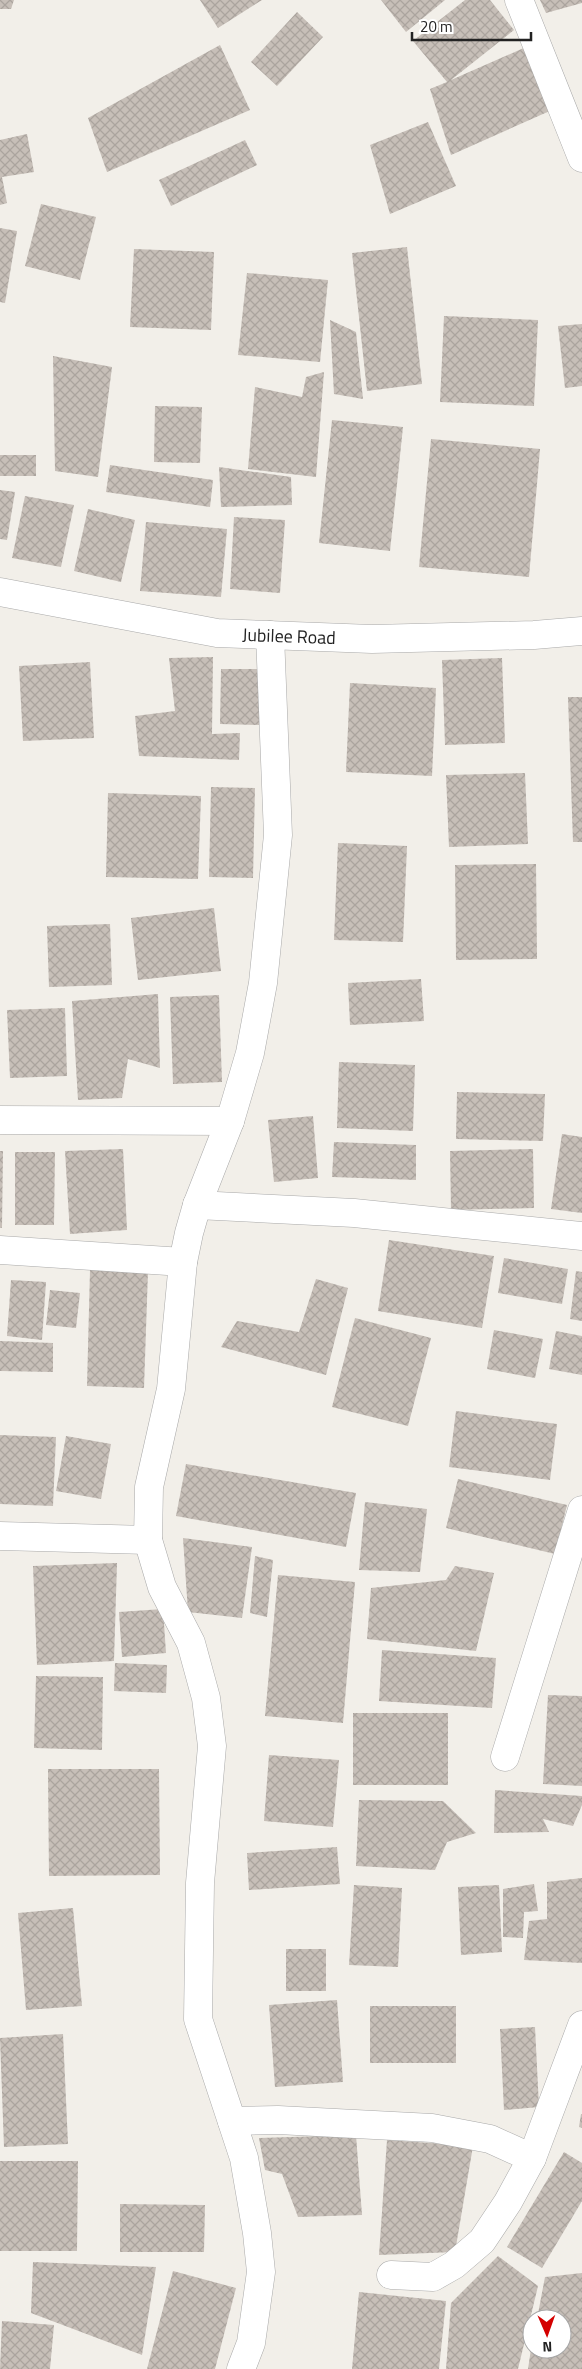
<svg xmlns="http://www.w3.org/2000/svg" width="582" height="2369" viewBox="0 0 582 2369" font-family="'Titillium Web',sans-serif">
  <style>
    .building { fill: url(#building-cross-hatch) }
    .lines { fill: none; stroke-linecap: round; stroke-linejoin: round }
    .minor-casing { stroke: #a9a9a9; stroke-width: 29 }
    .minor { stroke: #fff; stroke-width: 28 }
    .labels { text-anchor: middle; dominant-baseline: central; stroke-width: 4.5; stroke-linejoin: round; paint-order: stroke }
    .street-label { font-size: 18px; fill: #222; stroke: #fff }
  </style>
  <defs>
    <pattern id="building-cross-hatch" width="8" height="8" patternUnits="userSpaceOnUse" patternTransform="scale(1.25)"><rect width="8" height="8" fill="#c7bfb8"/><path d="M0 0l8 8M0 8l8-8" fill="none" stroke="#aba49e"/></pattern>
  </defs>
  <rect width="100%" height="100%" fill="#f2efe9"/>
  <g class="building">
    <path d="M 0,0 L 14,0 L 11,9 L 0,9 Z"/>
    <path d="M 200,0 L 262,0 L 218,28 Z"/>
    <path d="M 381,0 L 445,0 L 406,32 Z"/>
    <path d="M 465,0 L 490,0 L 514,30 L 451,80 L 526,47 L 552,110 L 451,155 L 430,89 L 447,82 L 413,41 Z"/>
    <path d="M 540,0 L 582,0 L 582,3 L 546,13 Z"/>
    <path d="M 297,12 L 323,37 L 277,86 L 251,62 Z"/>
    <path d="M 220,45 L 250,110 L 107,172 L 88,118 Z"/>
    <path d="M 428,122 L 456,186 L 390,214 L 370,145 Z"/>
    <path d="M 27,134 L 34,172 L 2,177 L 7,203 L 0,205 L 0,140 Z"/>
    <path d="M 245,140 L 257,165 L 171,206 L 159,180 Z"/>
    <path d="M 41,204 L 96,217 L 80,280 L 25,266 Z"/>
    <path d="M 0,228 L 17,231 L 5,303 L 0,302 Z"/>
    <path d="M 407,247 L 422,384 L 367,391 L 352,253 Z"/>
    <path d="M 134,249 L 214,252 L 211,330 L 130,327 Z"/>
    <path d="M 247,273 L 328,280 L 320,362 L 238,355 Z"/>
    <path d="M 444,316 L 538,320 L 534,406 L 440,402 Z"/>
    <path d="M 330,320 L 356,332 L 363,399 L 334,394 Z"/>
    <path d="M 582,324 L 582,386 L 565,388 L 558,326 Z"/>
    <path d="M 53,356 L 112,367 L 98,477 L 55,471 Z"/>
    <path d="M 324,372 L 316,477 L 248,469 L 255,387 L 302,397 L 306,377 Z"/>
    <path d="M 155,406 L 202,407 L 200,463 L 154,462 Z"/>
    <path d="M 332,420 L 403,427 L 390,551 L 319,543 Z"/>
    <path d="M 431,439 L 540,449 L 529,577 L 419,567 Z"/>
    <rect x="0" y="455" width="36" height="21"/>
    <path d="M 110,465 L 213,480 L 210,507 L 106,492 Z"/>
    <path d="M 219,467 L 291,477 L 292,505 L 221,507 Z"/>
    <path d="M 0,490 L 15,492 L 7,540 L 0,539 Z"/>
    <path d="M 25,496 L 74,505 L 61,567 L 12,558 Z"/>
    <path d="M 88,509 L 135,520 L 121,582 L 74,571 Z"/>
    <path d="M 234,517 L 285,520 L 280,593 L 230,589 Z"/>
    <path d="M 146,522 L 227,529 L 221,597 L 140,591 Z"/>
    <path d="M 213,657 L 212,734 L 240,733 L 239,760 L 139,756 L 135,716 L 175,711 L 169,658 Z"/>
    <path d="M 502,658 L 505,743 L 445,745 L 442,660 Z"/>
    <path d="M 90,662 L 94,738 L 23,741 L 19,666 Z"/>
    <path d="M 221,669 L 260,669 L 259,725 L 220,724 Z"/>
    <path d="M 350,683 L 436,688 L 432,776 L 346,772 Z"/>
    <path d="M 568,697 L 582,697 L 582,842 L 573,842 Z"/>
    <path d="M 525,773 L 528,844 L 449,847 L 446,775 Z"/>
    <path d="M 211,787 L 255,788 L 253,878 L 209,877 Z"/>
    <path d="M 108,793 L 201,796 L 198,879 L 106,877 Z"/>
    <path d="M 338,843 L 407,846 L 403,942 L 334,940 Z"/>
    <path d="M 536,864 L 537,959 L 456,960 L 455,865 Z"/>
    <path d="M 214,908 L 221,971 L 138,980 L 131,918 Z"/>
    <path d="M 110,924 L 112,985 L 49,987 L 47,926 Z"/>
    <path d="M 421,979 L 424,1021 L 350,1025 L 348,983 Z"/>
    <path d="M 158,994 L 160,1068 L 128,1059 L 122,1098 L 78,1100 L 72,1001 Z"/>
    <path d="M 219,995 L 222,1082 L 173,1084 L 170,997 Z"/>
    <path d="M 65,1008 L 67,1076 L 10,1078 L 7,1010 Z"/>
    <path d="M 339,1062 L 415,1065 L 413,1131 L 337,1128 Z"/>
    <path d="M 457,1092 L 545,1094 L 543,1141 L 456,1139 Z"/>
    <path d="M 313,1116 L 318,1178 L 274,1182 L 268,1120 Z"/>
    <path d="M 562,1134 L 582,1137 L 582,1213 L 551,1209 Z"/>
    <path d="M 334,1142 L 416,1145 L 416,1180 L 332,1177 Z"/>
    <path d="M 123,1149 L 127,1230 L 70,1234 L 65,1151 Z"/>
    <path d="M 533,1149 L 534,1208 L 451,1210 L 450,1151 Z"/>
    <path d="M 0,1151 L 3,1151 L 2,1228 L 0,1228 Z"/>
    <path d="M 15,1152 L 55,1152 L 54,1225 L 15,1225 Z"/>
    <path d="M 389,1240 L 494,1256 L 482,1328 L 378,1311 Z"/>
    <path d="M 504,1258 L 568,1269 L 562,1304 L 498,1293 Z"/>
    <path d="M 90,1270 L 148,1271 L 144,1388 L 87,1386 Z"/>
    <path d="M 576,1271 L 582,1272 L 582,1321 L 570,1319 Z"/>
    <path d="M 316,1279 L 348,1288 L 326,1375 L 221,1347 L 237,1321 L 299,1332 Z"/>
    <path d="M 11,1280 L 46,1282 L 42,1340 L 7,1336 Z"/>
    <path d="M 50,1290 L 80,1293 L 76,1328 L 46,1325 Z"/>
    <path d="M 355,1318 L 431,1338 L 408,1426 L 332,1407 Z"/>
    <path d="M 494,1330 L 543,1339 L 535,1378 L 487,1369 Z"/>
    <path d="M 556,1331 L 582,1336 L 582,1375 L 549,1369 Z"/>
    <path d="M 0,1341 L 53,1343 L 53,1372 L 0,1371 Z"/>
    <path d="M 456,1411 L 557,1424 L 550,1480 L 449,1467 Z"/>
    <path d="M 0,1435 L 56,1437 L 53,1506 L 0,1504 Z"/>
    <path d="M 66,1436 L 111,1444 L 101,1499 L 56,1491 Z"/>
    <path d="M 186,1464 L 356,1493 L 346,1547 L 176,1516 Z"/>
    <path d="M 458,1479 L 567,1505 L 555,1554 L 446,1528 Z"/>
    <path d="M 365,1502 L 427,1509 L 420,1572 L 359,1570 Z"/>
    <path d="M 183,1538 L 252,1547 L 242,1618 L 188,1612 Z"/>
    <path d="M 255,1556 L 273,1560 L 267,1617 L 250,1613 Z"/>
    <path d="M 117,1563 L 114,1661 L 37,1665 L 33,1566 Z"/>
    <path d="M 455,1566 L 494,1573 L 476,1651 L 367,1639 L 371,1588 L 446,1580 Z"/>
    <path d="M 278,1575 L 355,1582 L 343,1723 L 265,1716 Z"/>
    <path d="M 163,1609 L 166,1653 L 122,1657 L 119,1612 Z"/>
    <path d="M 382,1650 L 496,1658 L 492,1708 L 379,1701 Z"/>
    <path d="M 115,1663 L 167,1665 L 166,1693 L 114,1691 Z"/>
    <path d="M 36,1676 L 103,1677 L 102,1750 L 34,1748 Z"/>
    <path d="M 548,1695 L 582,1696 L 582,1786 L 543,1784 Z"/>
    <rect x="353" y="1713" width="95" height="72"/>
    <path d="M 269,1755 L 339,1760 L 333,1827 L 264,1821 Z"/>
    <path d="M 48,1769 L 159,1769 L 160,1875 L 49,1876 Z"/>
    <path d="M 495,1790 L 582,1796 L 582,1805 L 573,1826 L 543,1819 L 549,1832 L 494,1833 Z"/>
    <path d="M 359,1800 L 443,1801 L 476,1833 L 447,1842 L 435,1870 L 356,1866 Z"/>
    <path d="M 337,1847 L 340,1884 L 249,1890 L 247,1853 Z"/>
    <path d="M 582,1878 L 582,1963 L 524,1960 L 529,1921 L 547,1919 L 547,1882 Z"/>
    <path d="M 534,1884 L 538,1911 L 524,1912 L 523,1938 L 503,1937 L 503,1889 Z"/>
    <path d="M 354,1885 L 402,1888 L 398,1967 L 349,1965 Z"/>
    <path d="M 499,1885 L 502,1952 L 461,1955 L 458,1887 Z"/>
    <path d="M 73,1908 L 82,2006 L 26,2010 L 18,1913 Z"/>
    <rect x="286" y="1949" width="40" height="42"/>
    <path d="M 337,2000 L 343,2082 L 275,2087 L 269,2005 Z"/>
    <rect x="370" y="2006" width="86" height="57"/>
    <path d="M 535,2027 L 539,2107 L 504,2110 L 500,2029 Z"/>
    <path d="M 63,2034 L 68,2144 L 4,2147 L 0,2038 Z"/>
    <path d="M 581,2114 L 582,2114 L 582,2128 L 579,2127 Z"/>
    <path d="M 356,2135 L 362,2215 L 298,2217 L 282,2174 L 265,2170 L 259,2138 Z"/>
    <path d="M 387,2140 L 473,2146 L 455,2252 L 379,2255 Z"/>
    <path d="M 564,2152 L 582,2163 L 582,2201 L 542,2268 L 507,2247 Z"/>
    <path d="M 0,2161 L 78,2161 L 77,2251 L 0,2251 Z"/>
    <path d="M 120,2204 L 205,2205 L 204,2252 L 120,2252 Z"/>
    <path d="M 498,2256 L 538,2286 L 518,2369 L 446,2369 L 451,2303 Z"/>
    <path d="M 33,2262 L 156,2267 L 142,2355 L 31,2313 Z"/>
    <path d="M 173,2271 L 236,2288 L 215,2369 L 147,2369 Z"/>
    <path d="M 582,2273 L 582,2369 L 528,2369 L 531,2349 L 562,2349 L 562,2319 L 537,2319 L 545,2277 Z"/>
    <path d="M 359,2292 L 446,2301 L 439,2369 L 352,2369 Z"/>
    <path d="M 2,2321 L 54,2325 L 50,2369 L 0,2369 Z"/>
  </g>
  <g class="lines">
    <g class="minor-casing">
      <g id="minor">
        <path d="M 519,0 L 582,158"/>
        <path d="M 0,592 L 217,633 L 372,639 L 534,635 L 582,631"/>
        <path d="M 0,1120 L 230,1121"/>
        <path d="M 197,1205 L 354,1213 L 582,1236"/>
        <path d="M 0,1250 L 183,1262"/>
        <path d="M 0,1536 L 148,1540"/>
        <path d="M 505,1757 L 582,1510"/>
        <path d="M 232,2121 L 278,2120 L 432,2128 L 490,2139 L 532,2158 L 582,2025"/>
        <path d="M 391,2275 L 433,2277 L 454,2265 L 482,2241 L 508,2202 L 532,2158"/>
        <path d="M 241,2369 L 251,2343 L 261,2272 L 257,2233 L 244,2158 L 198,2019 L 200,1883 L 212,1746 L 206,1698 L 191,1643 L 162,1587 L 148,1540 L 149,1487 L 171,1389 L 183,1262 L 189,1233 L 197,1205 L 230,1121 L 250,1053 L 263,983 L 278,835 L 270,635"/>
      </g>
    </g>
    <use href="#minor" class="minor"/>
  </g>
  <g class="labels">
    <g class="street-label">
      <text transform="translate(289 636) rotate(2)">Jubilee Road</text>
    </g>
  </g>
  <g transform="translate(547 2334) rotate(178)"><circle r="24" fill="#ffffff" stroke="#a7a7a7"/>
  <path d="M0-4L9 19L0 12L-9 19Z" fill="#d40000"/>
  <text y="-8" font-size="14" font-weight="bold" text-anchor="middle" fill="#222222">N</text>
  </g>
  <path d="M412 32v8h119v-8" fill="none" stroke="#222222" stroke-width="2.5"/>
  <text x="420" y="32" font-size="15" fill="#222222" stroke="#ffffff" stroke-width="4" paint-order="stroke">20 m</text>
</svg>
